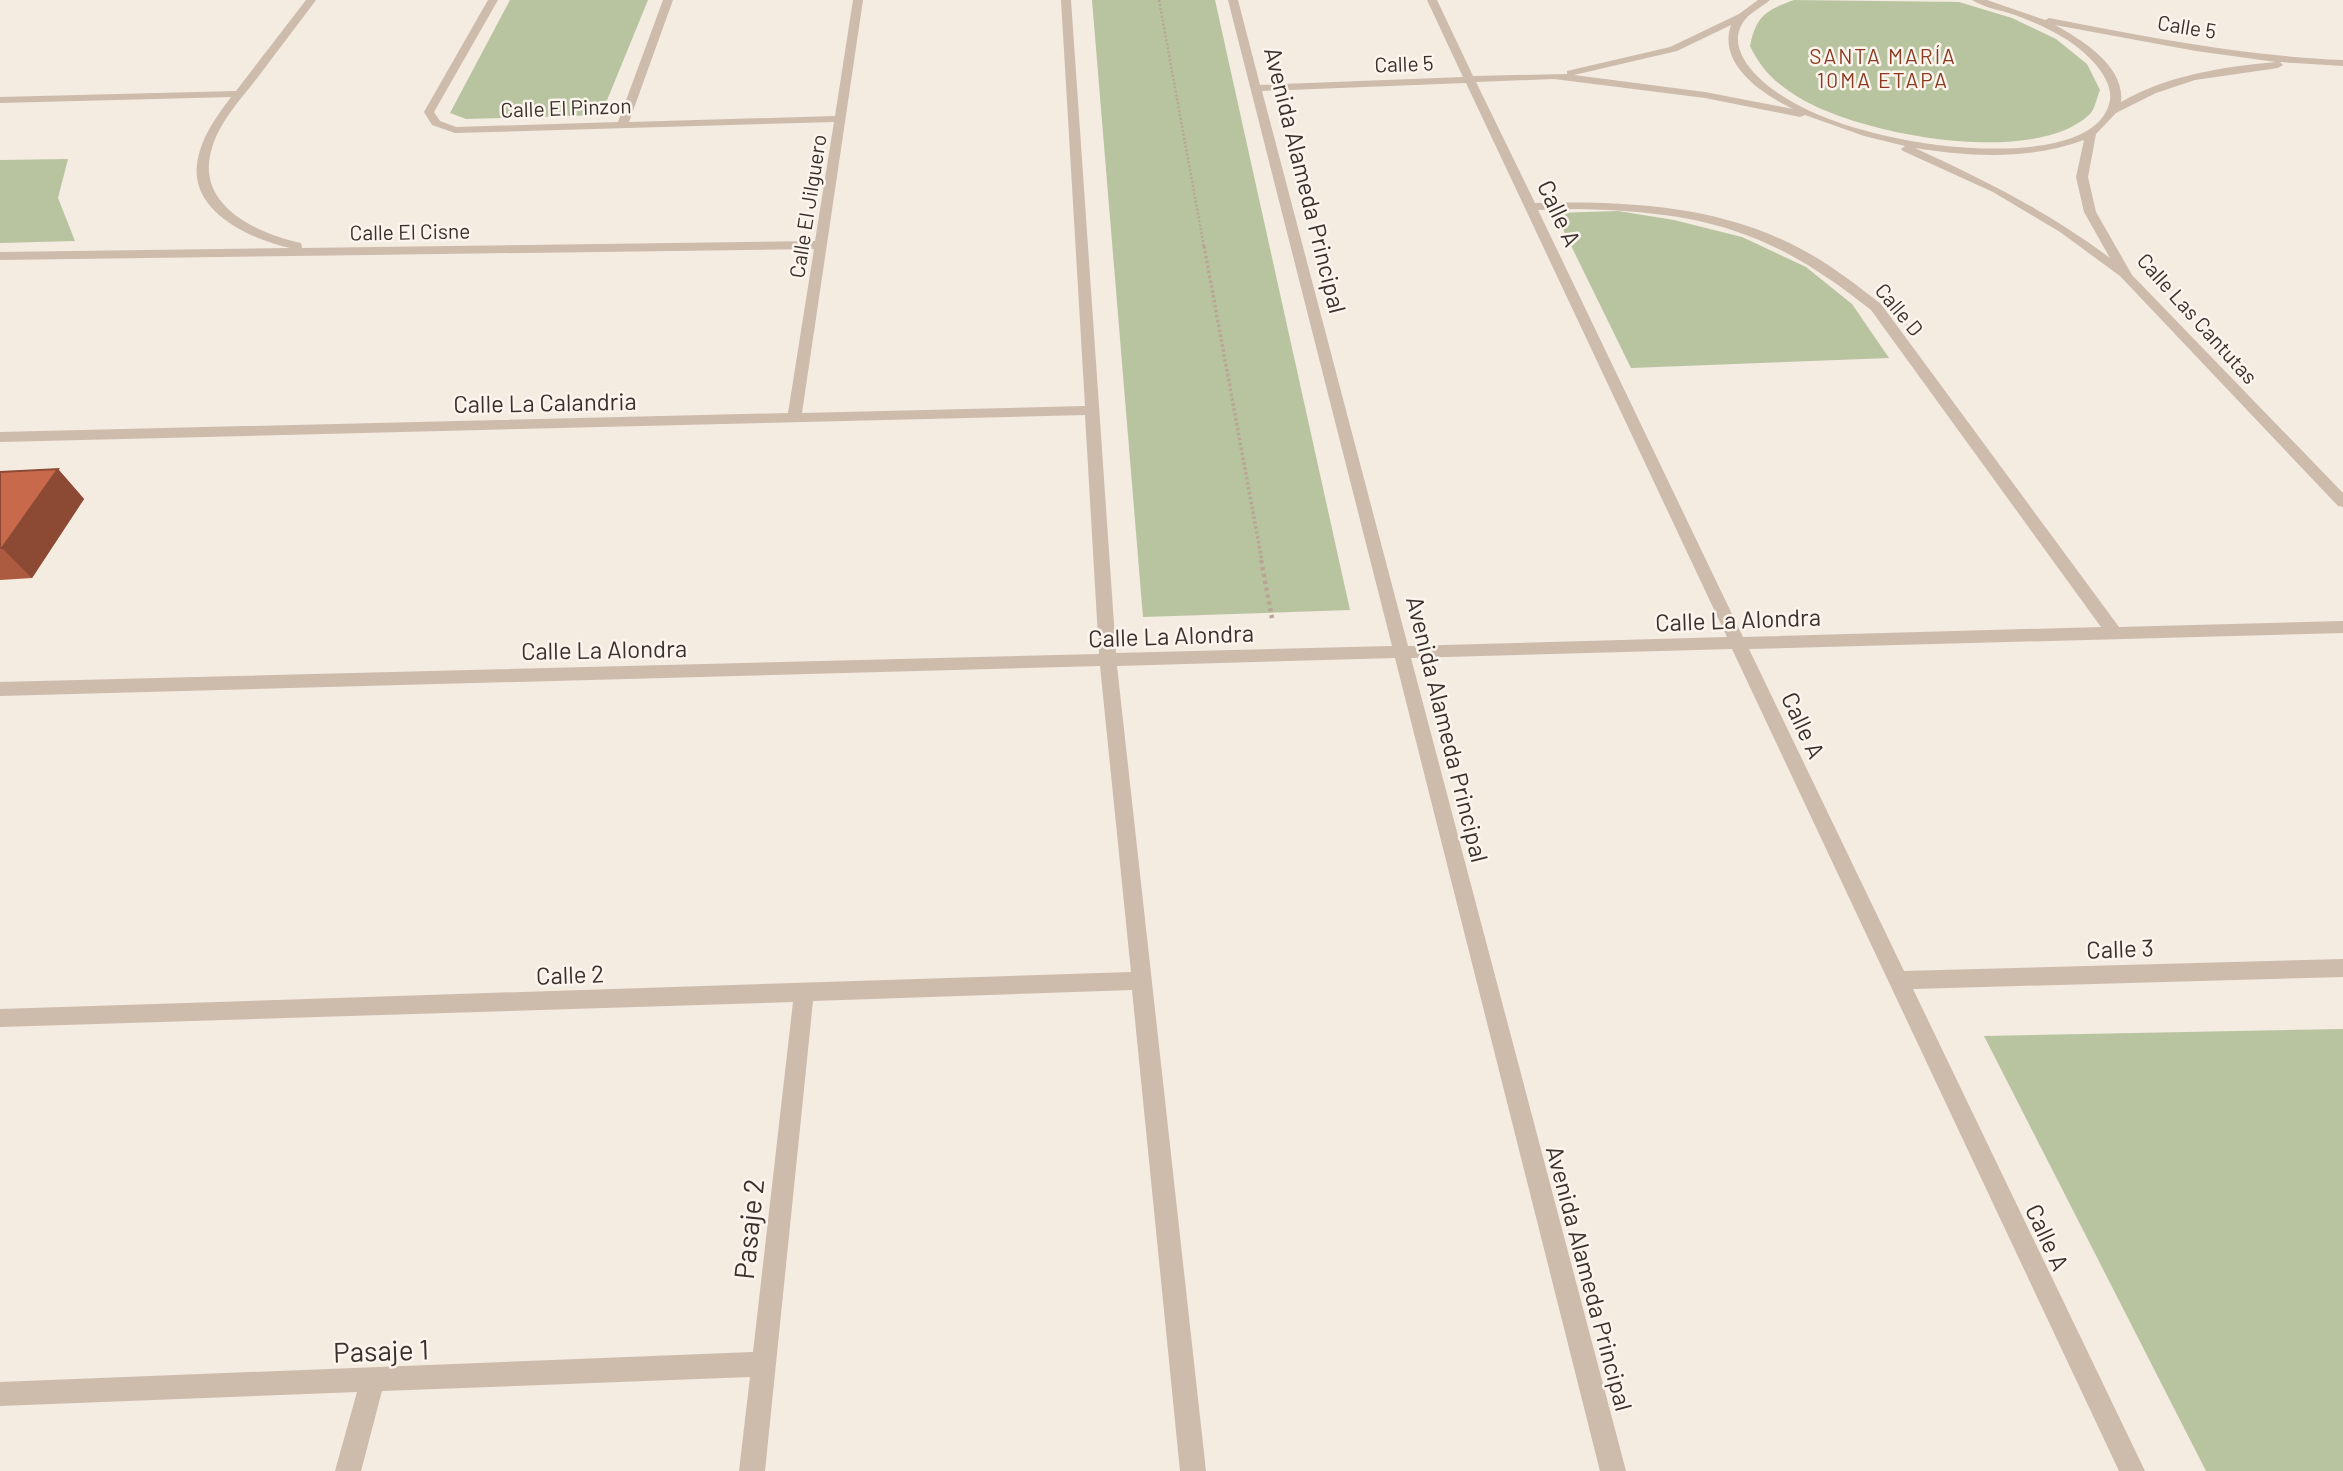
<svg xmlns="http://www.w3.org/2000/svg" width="2343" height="1471" viewBox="0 0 2343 1471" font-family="Barlow,sans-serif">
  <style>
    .green { fill: #b8c4a0 }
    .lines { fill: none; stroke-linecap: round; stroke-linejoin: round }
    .path-far2 { stroke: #b9a596; stroke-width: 2.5; stroke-dasharray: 2 2; stroke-linecap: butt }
    .path-far1 { stroke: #b9a596; stroke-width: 3.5; stroke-dasharray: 2.5 2.5; stroke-linecap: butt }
    .path { stroke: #b9a596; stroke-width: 4.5; stroke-dasharray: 3.5 3.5; stroke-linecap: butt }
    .minor { fill: #cdbbac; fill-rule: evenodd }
    .wall { fill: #ac5a40 }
    .shaded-wall { fill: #8c4a34 }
    .building { fill: #c8694b; stroke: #8c4a34; stroke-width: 2 }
    .labels { text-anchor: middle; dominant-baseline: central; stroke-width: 5; stroke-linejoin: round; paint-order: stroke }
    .far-street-label { font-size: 21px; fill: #3b302b; stroke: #fbf5ee }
    .far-neighbourhood-label { font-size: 21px; letter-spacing: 2px; fill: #8c3b22; stroke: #fbf5ee }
    .street-label { font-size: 24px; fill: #3b302b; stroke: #fbf5ee }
    .near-street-label { font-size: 28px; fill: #3b302b; stroke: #fbf5ee }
  </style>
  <rect width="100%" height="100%" fill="#f4ebe1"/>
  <g class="green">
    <path d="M 510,0 L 648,0 L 601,115 L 466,119 L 450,113 Z"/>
    <path d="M 1092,0 L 1215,0 L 1350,610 L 1143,617 Z"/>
    <path d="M 1794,0 L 1959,2 L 2012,18 L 2056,39 L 2087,64 L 2100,90 C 2097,97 2095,109 2090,114 C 2034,169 1850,134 1792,93 C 1771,79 1761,68 1750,46 C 1756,16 1766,10 1794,0 Z"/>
    <path d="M 68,159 L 58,198 L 75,241 L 0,243 L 0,160 Z"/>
    <path d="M 1618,211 L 1674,220 L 1742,237 L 1806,267 L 1852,304 L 1889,358 L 1631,368 L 1555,213 Z"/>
    <path d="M 2343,1029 L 2343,1471 L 2206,1471 L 1984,1036 Z"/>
  </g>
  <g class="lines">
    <path class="path-far2" d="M 1159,0 L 1204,247"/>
    <path class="path-far1" d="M 1204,246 L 1262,561"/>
    <path class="path" d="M 1261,560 L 1272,618"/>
    <path class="minor" d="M 306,0 L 316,0 C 297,26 277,51 258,77 C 241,99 220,121 212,148 C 194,205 256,233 301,243 L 302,248 L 815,241 L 834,122 L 455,133 L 432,125 L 424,112 L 488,0 L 498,0 L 434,112 L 440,121 L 456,127 L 618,122 L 663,0 L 673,0 L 629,122 L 835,116 L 853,0 L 863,0 L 802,413 L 1085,406 L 1061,0 L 1071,0 L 1116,653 L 1392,646 L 1228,0 L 1238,0 L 1260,85 L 1463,77 L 1427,0 L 1437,0 L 1473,76 L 1567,74 L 1567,71 L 1670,47 L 1739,14 L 1758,0 L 1770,0 C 1761,8 1748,13 1742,24 C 1731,43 1744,63 1757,76 C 1797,115 1864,133 1917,142 C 1963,150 2083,160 2107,110 C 2115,93 2107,79 2097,66 C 2076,40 2043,25 2012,14 C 1999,10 1983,7 1972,0 L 1987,0 L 2045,20 L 2049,18 C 2147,37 2243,56 2343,60 L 2343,66 L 2280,62 L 2283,65 L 2278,68 L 2195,80 L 2156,93 L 2116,113 L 2096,134 L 2088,177 L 2096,212 L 2132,275 L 2343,493 L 2343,507 L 2338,506 L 2120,276 L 2060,232 L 1993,192 L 1903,151 L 1901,149 L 1905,146 L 1864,136 L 1805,115 L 1800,117 L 1705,98 L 1554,79 L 1476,82 L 1535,203 C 1626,201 1719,205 1801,249 C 1830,264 1855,284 1881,304 L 2119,627 L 2343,621 L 2343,633 L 1749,649 L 1904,971 L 2343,959 L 2343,977 L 1913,989 L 2145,1471 L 2119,1471 L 1732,649 L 1411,658 L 1626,1471 L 1600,1471 L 1395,658 L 1117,666 L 1206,1471 L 1180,1471 L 1132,990 L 813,1001 L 765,1471 L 739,1471 L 750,1377 L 382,1391 L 361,1471 L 335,1471 L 357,1392 L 0,1406 L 0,1382 L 753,1352 L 793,1002 L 0,1027 L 0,1009 L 1131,972 L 1100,666 L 0,696 L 0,682 L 1099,654 L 1085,415 L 0,442 L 0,432 L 788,413 L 814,249 L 0,260 L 0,252 L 290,248 C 252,240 191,212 197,165 C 200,139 216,117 231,97 L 0,103 L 0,97 L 236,91 ZM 1731,25 C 1717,65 1764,95 1793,109 L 1705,92 L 1574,75 L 1677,51 ZM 2055,25 L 2196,51 L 2276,62 C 2222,67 2168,75 2121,102 C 2125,66 2082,40 2055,25 ZM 1466,83 L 1727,637 L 1408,646 L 1262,91 ZM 2084,140 L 2076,177 L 2084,212 L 2110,258 C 2049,212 1984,180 1915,148 C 1971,157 2029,160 2084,140 ZM 1579,209 C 1705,212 1772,231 1871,310 L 2101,627 L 1743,637 L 1538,210 Z"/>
  </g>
  <path class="wall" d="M 58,469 L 84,499 L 32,578 L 0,580 L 0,472 Z"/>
  <path class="shaded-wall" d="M 58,469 L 84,499 L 32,578 L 2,548 Z"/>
  <path class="building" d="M 58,469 L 2,548 L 0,548 L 0,472 Z"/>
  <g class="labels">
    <g class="far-street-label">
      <text transform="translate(2187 26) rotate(9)">Calle 5</text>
      <text transform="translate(1404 63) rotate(-2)">Calle 5</text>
      <text transform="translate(566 107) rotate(-2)">Calle El Pinzon</text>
      <text transform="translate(807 206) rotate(-81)">Calle El Jilguero</text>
      <text transform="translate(410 231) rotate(-1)">Calle El Cisne</text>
      <text transform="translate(1900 309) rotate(50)">Calle D</text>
      <text transform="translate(2198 318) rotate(48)">Calle Las Cantutas</text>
    </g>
    <g class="far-neighbourhood-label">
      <text x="1883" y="55">SANTA MARÍA<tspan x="1883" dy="24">10MA ETAPA</tspan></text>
    </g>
    <g class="street-label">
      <text transform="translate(1306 180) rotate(76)">Avenida Alameda Principal</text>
      <text transform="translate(1560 213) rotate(65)">Calle A</text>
      <text transform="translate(545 402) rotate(-1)">Calle La Calandria</text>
      <text transform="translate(1738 619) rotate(-2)">Calle La Alondra</text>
      <text transform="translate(1171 635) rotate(-2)">Calle La Alondra</text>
      <text transform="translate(604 649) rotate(-1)">Calle La Alondra</text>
      <text transform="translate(1804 725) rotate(65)">Calle A</text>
      <text transform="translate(1448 729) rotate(76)">Avenida Alameda Principal</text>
      <text transform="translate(2120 948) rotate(-2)">Calle 3</text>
      <text transform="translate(570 974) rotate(-2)">Calle 2</text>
      <text transform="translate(2048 1237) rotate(65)">Calle A</text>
      <text transform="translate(1590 1278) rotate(75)">Avenida Alameda Principal</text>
    </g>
    <g class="near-street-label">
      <text transform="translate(748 1229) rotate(-84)">Pasaje 2</text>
      <text transform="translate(381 1350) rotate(-2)">Pasaje 1</text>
    </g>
  </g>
</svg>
